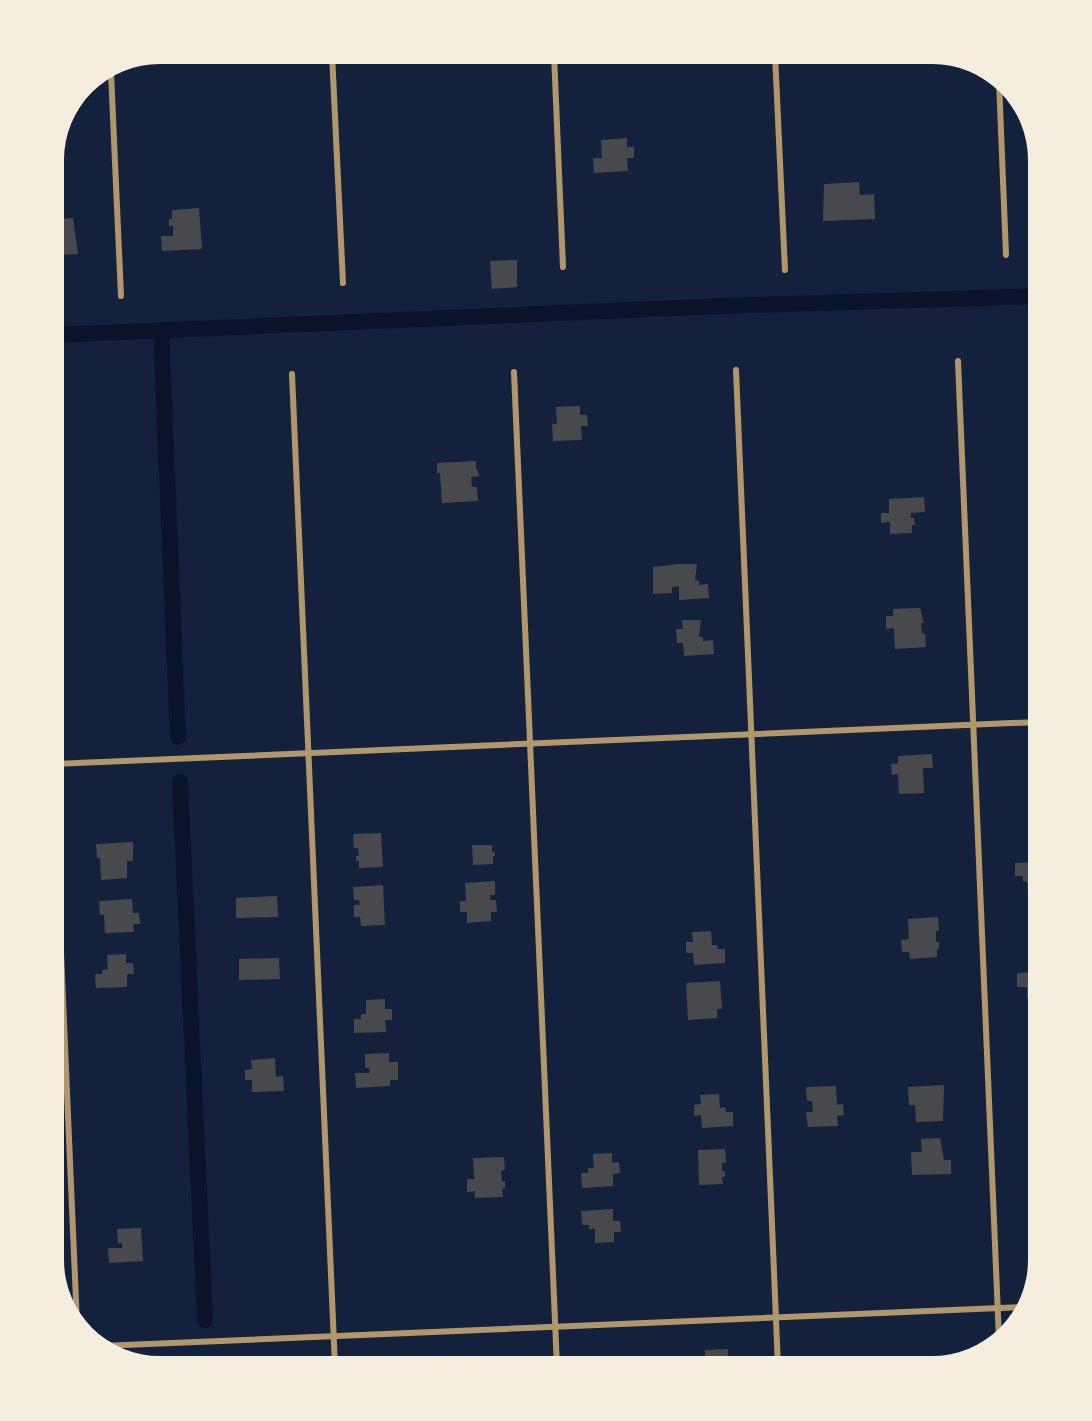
<svg xmlns="http://www.w3.org/2000/svg" width="1092" height="1421" viewBox="0 0 1092 1421" font-family="'Sofia Sans Condensed',sans-serif">
  <style>
    .lines { fill: none; stroke-linecap: round; stroke-linejoin: round }
    .canal { stroke: #0b132b; stroke-width: 16 }
    .building { fill: #48494c }
    .minor { stroke: #b1986c; stroke-width: 6 }
  </style>
  <rect width="100%" height="100%" fill="#14213d"/>
  <g class="lines">
    <g class="canal">
      <path d="M 161,331 L 178,737"/>
      <path d="M 54,335 L 721,306 L 1038,296"/>
      <path d="M 180,782 L 205,1320"/>
      <path d="M 207,1365 L 207,1367"/>
    </g>
  </g>
  <g class="building">
    <path d="M 600,54 L 619,54 L 620,61 L 600,62 Z"/>
    <path d="M 627,138 L 627,147 L 634,147 L 634,158 L 627,158 L 628,171 L 594,173 L 593,158 L 602,158 L 601,140 Z"/>
    <path d="M 859,182 L 860,195 L 874,194 L 875,219 L 823,221 L 824,184 Z"/>
    <path d="M 199,208 L 202,249 L 162,251 L 161,236 L 173,236 L 173,226 L 169,226 L 169,219 L 172,219 L 172,210 Z"/>
    <path d="M 73,218 L 78,254 L 54,255 L 54,219 Z"/>
    <path d="M 517,260 L 517,287 L 492,289 L 490,261 Z"/>
    <path d="M 580,406 L 580,415 L 587,415 L 588,426 L 581,426 L 582,440 L 553,441 L 552,424 L 557,424 L 556,407 Z"/>
    <path d="M 476,461 L 476,470 L 478,470 L 479,476 L 471,477 L 472,487 L 477,487 L 478,501 L 442,503 L 440,473 L 437,473 L 437,463 Z"/>
    <path d="M 924,497 L 925,512 L 911,513 L 911,518 L 914,518 L 915,525 L 912,525 L 912,533 L 890,534 L 890,522 L 881,523 L 881,513 L 889,513 L 889,499 Z"/>
    <path d="M 678,564 L 697,564 L 695,581 L 699,581 L 699,585 L 708,584 L 709,598 L 679,600 L 679,586 L 672,587 L 672,593 L 653,594 L 653,567 Z"/>
    <path d="M 920,608 L 924,623 L 921,623 L 922,634 L 925,633 L 926,647 L 895,649 L 894,628 L 886,629 L 886,616 L 893,616 L 893,609 Z"/>
    <path d="M 682,620 L 701,620 L 699,637 L 703,637 L 703,641 L 713,640 L 714,654 L 684,656 L 683,643 L 677,643 L 676,629 L 683,629 Z"/>
    <path d="M 932,754 L 933,768 L 923,768 L 924,793 L 899,794 L 898,774 L 892,775 L 891,764 L 898,763 L 898,756 Z"/>
    <path d="M 381,833 L 383,867 L 359,868 L 359,861 L 356,861 L 356,856 L 359,856 L 358,848 L 354,848 L 353,834 Z"/>
    <path d="M 133,842 L 133,861 L 127,861 L 127,878 L 101,880 L 100,858 L 97,858 L 96,844 Z"/>
    <path d="M 472,845 L 492,845 L 492,852 L 495,852 L 495,856 L 493,856 L 493,864 L 473,865 Z"/>
    <path d="M 1038,862 L 1038,896 L 1028,897 L 1027,881 L 1023,882 L 1023,876 L 1015,876 L 1015,863 Z"/>
    <path d="M 495,881 L 495,895 L 490,895 L 490,900 L 496,900 L 497,912 L 491,912 L 491,921 L 467,923 L 467,912 L 460,912 L 460,901 L 466,901 L 465,883 Z"/>
    <path d="M 383,885 L 385,925 L 361,926 L 360,917 L 354,917 L 354,905 L 360,905 L 359,900 L 354,900 L 353,887 Z"/>
    <path d="M 277,896 L 278,917 L 236,918 L 236,898 Z"/>
    <path d="M 132,899 L 133,913 L 139,913 L 140,924 L 133,924 L 134,932 L 105,933 L 104,915 L 100,915 L 99,901 Z"/>
    <path d="M 938,917 L 939,931 L 936,931 L 936,942 L 939,942 L 939,949 L 937,949 L 937,957 L 910,959 L 909,952 L 902,952 L 901,940 L 909,939 L 908,919 Z"/>
    <path d="M 711,931 L 712,945 L 717,945 L 718,949 L 725,949 L 725,963 L 694,965 L 693,953 L 686,953 L 686,942 L 693,942 L 692,932 Z"/>
    <path d="M 126,954 L 126,963 L 133,963 L 134,974 L 127,974 L 127,987 L 96,988 L 95,974 L 102,974 L 102,970 L 108,969 L 107,955 Z"/>
    <path d="M 279,958 L 280,979 L 239,980 L 239,959 Z"/>
    <path d="M 1038,972 L 1038,1005 L 1032,1006 L 1032,998 L 1027,998 L 1027,987 L 1017,987 L 1017,973 Z"/>
    <path d="M 720,981 L 722,1009 L 717,1009 L 717,1018 L 688,1020 L 686,983 Z"/>
    <path d="M 385,999 L 385,1009 L 392,1009 L 392,1020 L 385,1020 L 386,1032 L 354,1033 L 354,1019 L 361,1019 L 361,1014 L 366,1014 L 366,1000 Z"/>
    <path d="M 389,1053 L 389,1062 L 398,1062 L 398,1080 L 390,1080 L 390,1086 L 356,1088 L 355,1073 L 370,1073 L 369,1068 L 365,1068 L 365,1054 Z"/>
    <path d="M 275,1058 L 276,1077 L 283,1076 L 284,1091 L 252,1092 L 252,1080 L 245,1080 L 245,1070 L 252,1069 L 251,1060 Z"/>
    <path d="M 944,1085 L 943,1121 L 916,1122 L 915,1105 L 909,1105 L 908,1087 Z"/>
    <path d="M 836,1086 L 837,1105 L 843,1104 L 844,1115 L 837,1116 L 838,1126 L 808,1127 L 806,1112 L 813,1112 L 812,1101 L 807,1101 L 806,1087 Z"/>
    <path d="M 719,1094 L 720,1108 L 725,1107 L 726,1112 L 733,1112 L 733,1126 L 702,1128 L 701,1115 L 694,1116 L 694,1105 L 701,1104 L 700,1095 Z"/>
    <path d="M 940,1138 L 944,1160 L 951,1160 L 951,1174 L 912,1175 L 911,1152 L 922,1152 L 921,1139 Z"/>
    <path d="M 725,1149 L 726,1163 L 722,1163 L 722,1171 L 725,1171 L 725,1177 L 722,1177 L 723,1184 L 699,1185 L 698,1150 Z"/>
    <path d="M 612,1153 L 612,1163 L 619,1162 L 620,1173 L 613,1174 L 613,1186 L 582,1188 L 581,1173 L 588,1173 L 588,1168 L 594,1168 L 593,1154 Z"/>
    <path d="M 504,1157 L 505,1170 L 501,1171 L 502,1182 L 505,1181 L 505,1188 L 502,1189 L 503,1197 L 475,1198 L 475,1191 L 467,1192 L 467,1179 L 474,1179 L 473,1158 Z"/>
    <path d="M 613,1209 L 613,1221 L 620,1221 L 621,1232 L 614,1232 L 614,1242 L 595,1243 L 595,1229 L 589,1229 L 589,1225 L 582,1225 L 581,1211 Z"/>
    <path d="M 141,1228 L 143,1261 L 109,1263 L 108,1248 L 122,1248 L 122,1243 L 118,1243 L 117,1229 Z"/>
    <path d="M 728,1349 L 728,1359 L 734,1359 L 734,1367 L 699,1367 L 698,1358 L 705,1358 L 705,1350 Z"/>
    <path d="M 510,1358 L 511,1367 L 492,1367 L 492,1359 Z"/>
  </g>
  <g class="lines">
    <g class="minor">
      <path d="M 332,54 L 343,283"/>
      <path d="M 554,54 L 563,267"/>
      <path d="M 775,54 L 785,270"/>
      <path d="M 111,73 L 121,296"/>
      <path d="M 999,81 L 1006,255"/>
      <path d="M 958,361 L 999,1340"/>
      <path d="M 736,370 L 778,1367"/>
      <path d="M 514,372 L 557,1367"/>
      <path d="M 292,374 L 335,1367"/>
      <path d="M 54,764 L 1038,722"/>
      <path d="M 54,790 L 77,1324"/>
      <path d="M 101,1346 L 1025,1307"/>
    </g>
  </g>
  <path d="M0 0H1092V1421H0ZM160 64H932A96 96 0 0 1 1028 160V1260A96 96 0 0 1 932 1356H160A96 96 0 0 1 64 1260V160A96 96 0 0 1 160 64Z" fill="#f5edde" fill-rule="evenodd"/>
</svg>
